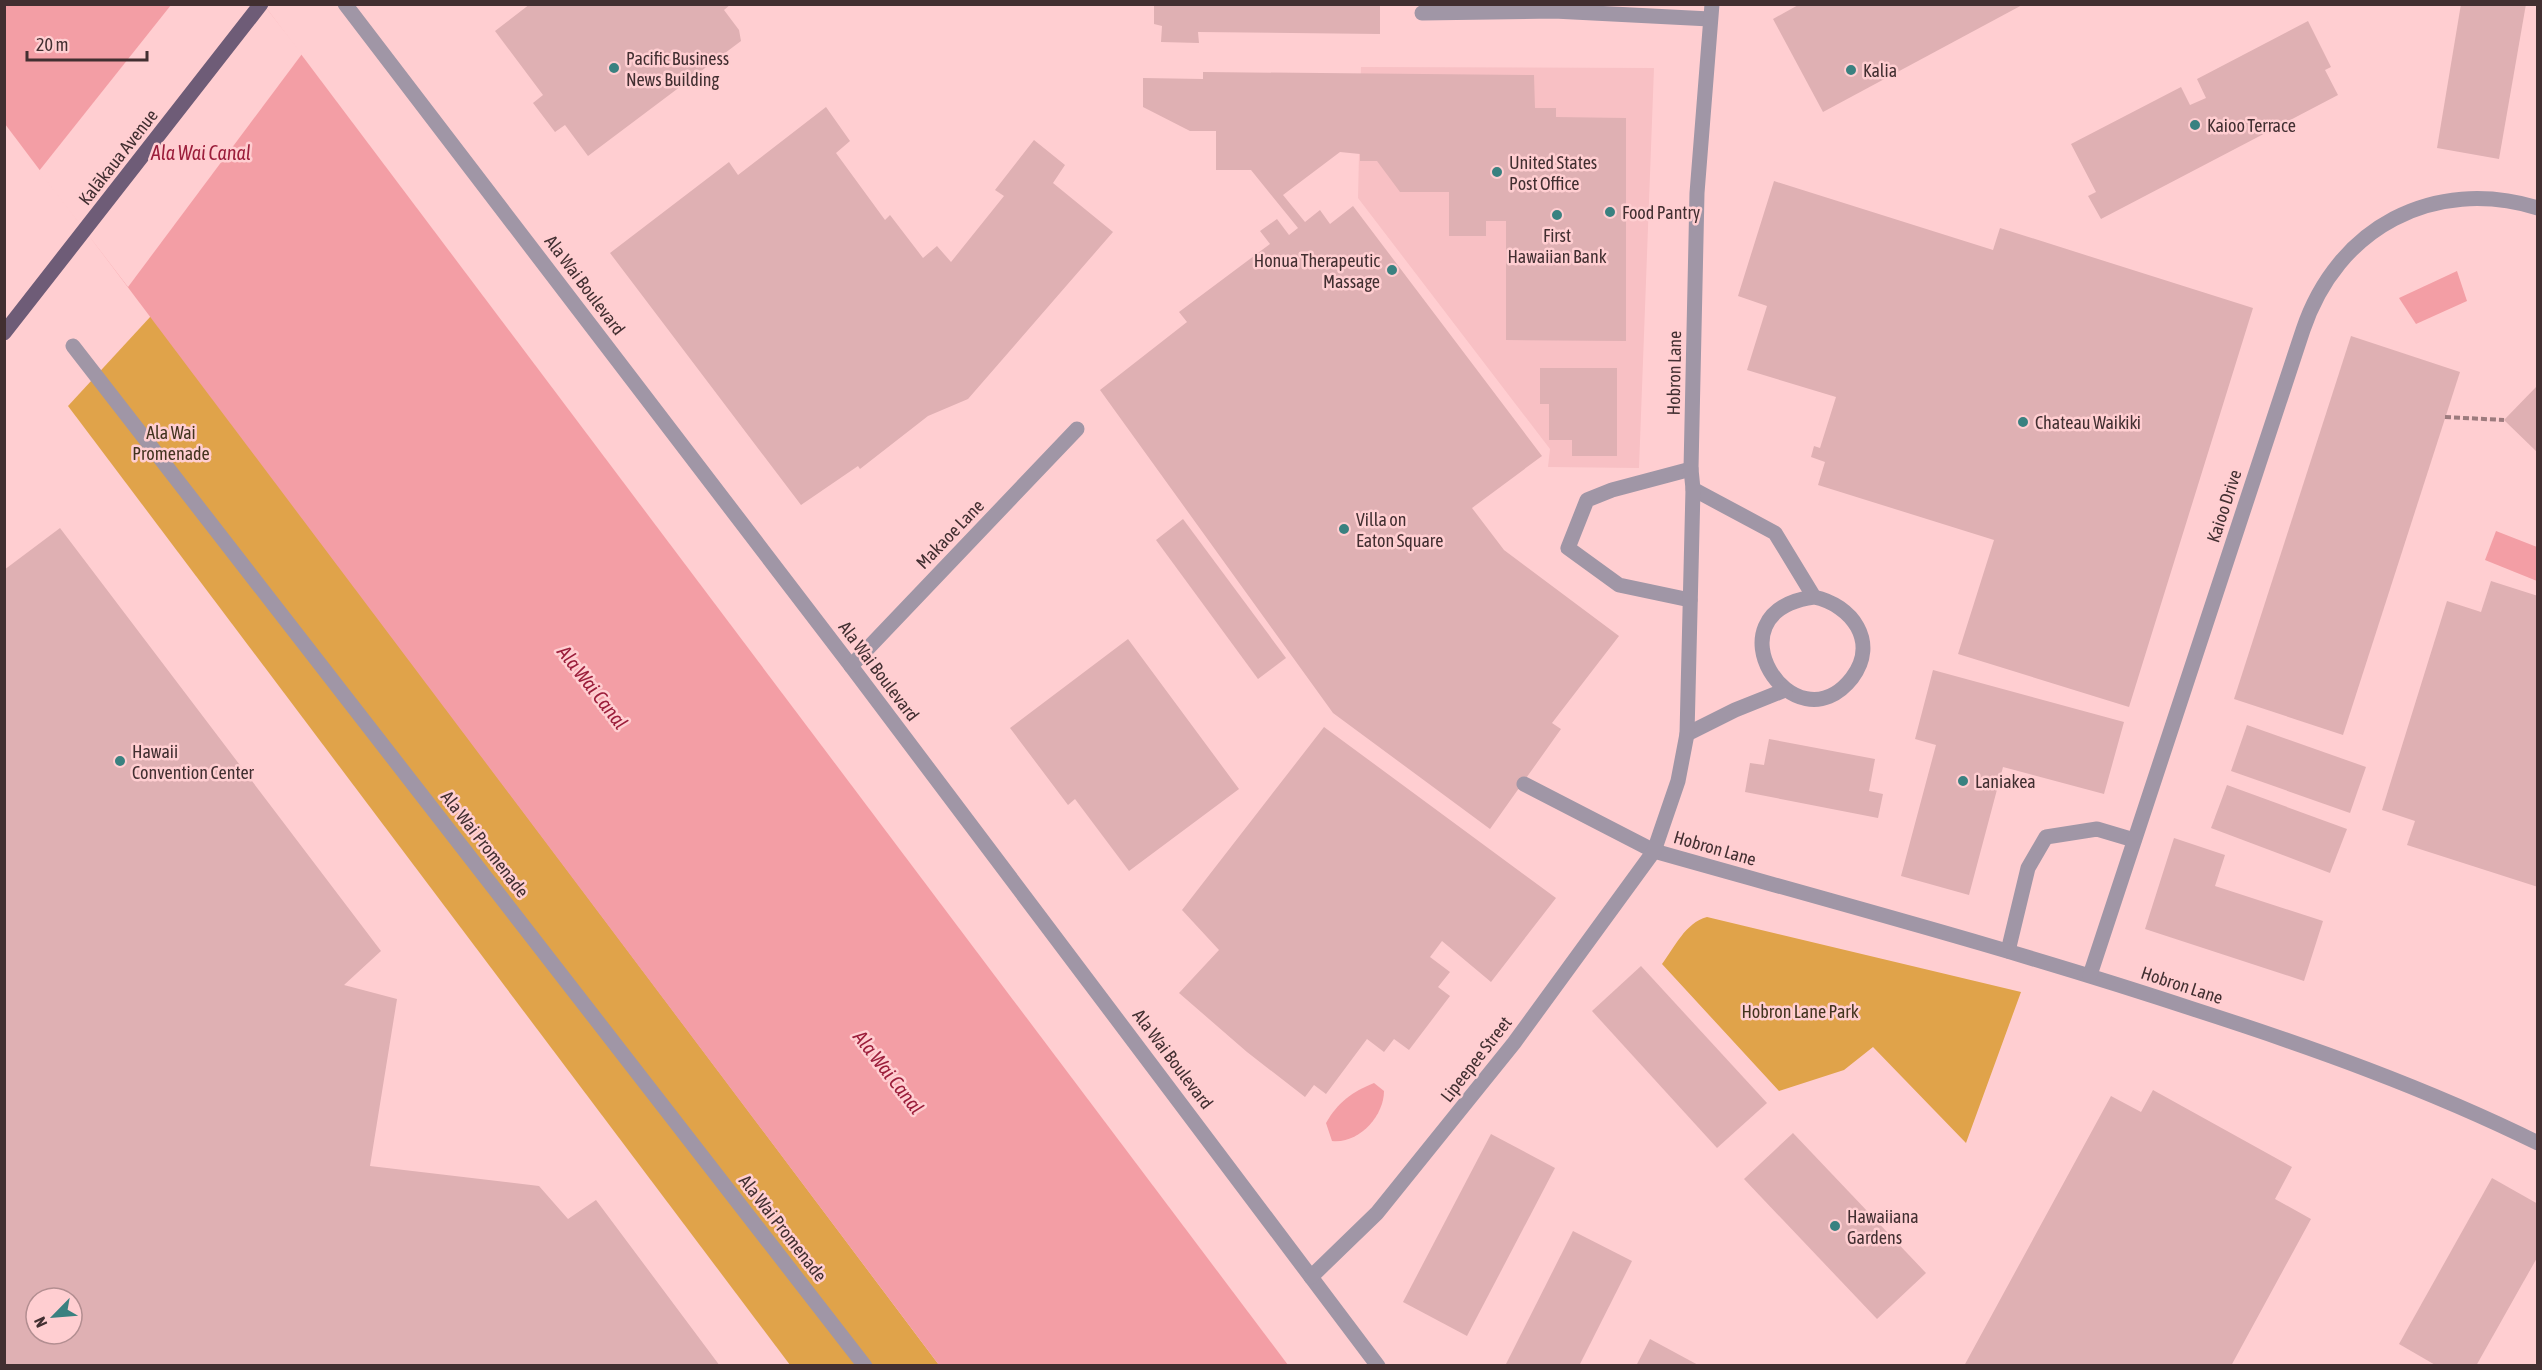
<svg xmlns="http://www.w3.org/2000/svg" width="2542" height="1370" viewBox="0 0 2542 1370" font-family="'Asap Condensed',sans-serif">
  <style>
    .built { fill: #f8c0c4 }
    .green { fill: #e0a34a }
    .water { fill: #f39ea5 }
    .pier { fill: #ffced1 }
    .building { fill: #dfb0b3; fill-rule: evenodd }
    .lines { fill: none; stroke-linecap: round; stroke-linejoin: round }
    .path { stroke: #9d7b7e; stroke-width: 4; stroke-dasharray: 6 3; stroke-linecap: butt }
    .service { stroke: #a096a6; stroke-width: 15 }
    .pedestrian { stroke: #a096a6; stroke-width: 15 }
    .minor { stroke: #a096a6; stroke-width: 15 }
    .primary { stroke: #6e5c77; stroke-width: 15 }
    .poi-dot { fill: #398180; stroke: #ffced1; stroke-width: 2 }
    .labels { text-anchor: middle; dominant-baseline: central; stroke-width: 5; stroke-linejoin: round; paint-order: stroke }
    .poi-label { font-size: 18px; fill: #422f31; stroke: #ffced1; text-anchor: start }
    .street-label { font-size: 18px; fill: #422f31; stroke: #ffced1 }
    .park-label { font-size: 18px; fill: #43341f; stroke: #ffced1 }
    .water-label { font-size: 20px; font-style: italic; fill: #9c1e3b; stroke: #ffced1 }
  </style>
  <rect width="100%" height="100%" fill="#ffced1"/>
  <path class="built" d="M 1361,67 L 1654,68 L 1639,468 L 1548,467 L 1550,449 L 1358,198 Z"/>
  <g class="green">
    <path d="M 151,316 L 939,1365 L 790,1365 L 68,406 Z"/>
    <path d="M 1707,917 L 2021,992 L 1966,1143 L 1873,1047 L 1844,1070 L 1779,1091 L 1662,964 C 1675,947 1685,923 1707,917 Z"/>
  </g>
  <g class="water">
    <path d="M 5,5 L 264,5 L 1288,1365 L 939,1365 L 5,124 Z"/>
    <path d="M 2457,271 L 2467,301 L 2416,324 L 2399,298 Z"/>
    <path d="M 2496,531 L 2537,547 L 2537,581 L 2485,560 Z"/>
    <path d="M 1374,1083 L 1384,1091 C 1384,1116 1359,1144 1332,1141 L 1326,1123 C 1338,1102 1352,1092 1374,1083 Z"/>
  </g>
  <path class="pier" d="M 171,5 L 264,5 L 302,54 L 128,287 L 39,171 Z"/>
  <g class="building">
    <path d="M 530,4 L 731,4 L 724,10 L 739,30 L 741,41 L 588,156 L 565,125 L 555,132 L 533,103 L 543,95 L 495,31 Z"/>
    <path d="M 1154,4 L 1380,4 L 1380,34 L 1198,32 L 1199,43 L 1161,42 L 1162,26 L 1154,24 Z"/>
    <path d="M 1800,4 L 2024,4 L 1823,112 L 1773,19 Z"/>
    <path d="M 2461,4 L 2526,4 L 2499,159 L 2437,148 Z"/>
    <path d="M 2308,21 L 2331,67 L 2325,70 L 2338,95 L 2101,219 L 2088,196 L 2096,192 L 2071,144 L 2181,87 L 2190,105 L 2206,98 L 2197,79 Z"/>
    <path d="M 1203,72 L 1534,75 L 1535,108 L 1556,108 L 1556,117 L 1626,118 L 1626,341 L 1506,340 L 1506,221 L 1486,221 L 1486,236 L 1449,236 L 1449,192 L 1400,192 L 1377,161 L 1360,161 L 1360,154 L 1340,152 L 1283,195 L 1305,222 L 1320,210 L 1330,224 L 1353,206 L 1542,456 L 1472,508 L 1504,550 L 1619,636 L 1552,723 L 1561,729 L 1490,829 L 1333,713 L 1100,390 L 1187,322 L 1179,312 L 1270,244 L 1260,231 L 1277,219 L 1289,235 L 1298,228 L 1251,170 L 1216,170 L 1216,131 L 1190,131 L 1143,107 L 1143,78 L 1203,79 Z"/>
    <path d="M 826,107 L 850,141 L 836,153 L 885,220 L 890,215 L 923,258 L 937,246 L 951,262 L 1004,196 L 995,190 L 1034,140 L 1065,165 L 1053,183 L 1113,232 L 968,399 L 928,416 L 860,469 L 858,466 L 801,505 L 610,253 L 729,162 L 738,175 Z"/>
    <path d="M 1774,181 L 1993,250 L 2000,228 L 2253,308 L 2129,707 L 1958,654 L 1994,540 L 1818,485 L 1825,462 L 1811,457 L 1814,446 L 1820,448 L 1836,397 L 1747,370 L 1767,306 L 1738,296 Z"/>
    <path d="M 2351,336 L 2460,372 L 2343,735 L 2234,699 Z"/>
    <path d="M 1540,368 L 1617,368 L 1617,456 L 1572,456 L 1572,440 L 1549,440 L 1549,404 L 1540,404 Z"/>
    <path d="M 2538,385 L 2538,453 L 2504,420 Z"/>
    <path d="M 1183,519 L 1286,658 L 1258,679 L 1156,540 Z"/>
    <path d="M 60,528 L 381,951 L 344,985 L 397,999 L 370,1166 L 539,1186 L 568,1219 L 596,1200 L 720,1366 L 4,1366 L 4,570 ZM 36,1298 L 72,1298 L 72,1334 L 36,1334 Z"/>
    <path d="M 2491,581 L 2538,596 L 2538,887 L 2407,845 L 2415,821 L 2382,810 L 2447,601 L 2481,612 Z"/>
    <path d="M 1128,639 L 1239,789 L 1129,871 L 1075,799 L 1068,805 L 1010,728 Z"/>
    <path d="M 1933,670 L 2124,722 L 2104,794 L 2003,767 L 1969,895 L 1901,876 L 1936,745 L 1915,739 Z"/>
    <path d="M 2247,725 L 2366,767 L 2350,813 L 2231,771 Z"/>
    <path d="M 1324,727 L 1556,898 L 1491,982 L 1442,941 L 1430,957 L 1450,972 L 1438,987 L 1450,996 L 1409,1050 L 1394,1039 L 1384,1052 L 1367,1039 L 1326,1094 L 1314,1085 L 1305,1097 L 1247,1052 L 1179,993 L 1219,950 L 1182,910 Z"/>
    <path d="M 1769,739 L 1875,759 L 1869,791 L 1883,794 L 1878,818 L 1745,792 L 1750,763 L 1764,765 Z"/>
    <path d="M 2227,785 L 2347,829 L 2330,873 L 2211,828 Z"/>
    <path d="M 2174,838 L 2225,855 L 2215,886 L 2323,921 L 2304,981 L 2145,929 Z"/>
    <path d="M 1641,966 L 1767,1103 L 1717,1148 L 1592,1011 Z"/>
    <path d="M 2153,1090 L 2292,1167 L 2275,1199 L 2311,1219 L 2231,1366 L 1964,1366 L 2111,1096 L 2141,1112 Z"/>
    <path d="M 1793,1133 L 1926,1273 L 1877,1319 L 1744,1179 Z"/>
    <path d="M 1491,1134 L 1555,1168 L 1467,1336 L 1403,1302 Z"/>
    <path d="M 2492,1178 L 2538,1204 L 2538,1256 L 2476,1366 L 2437,1366 L 2399,1344 Z"/>
    <path d="M 1573,1231 L 1632,1261 L 1579,1366 L 1505,1366 Z"/>
    <path d="M 1650,1339 L 1700,1366 L 1636,1366 Z"/>
  </g>
  <g class="lines">
    <path class="path" d="M 2445,417 L 2504,420"/>
    <g class="service">
      <path d="M 1422,13 L 1554,11 L 1710,19"/>
      <path d="M 1693,489 L 1775,533 L 1814,597 C 1852,605 1879,642 1852,678 C 1794,752 1704,612 1814,597"/>
      <path d="M 1690,600 L 1619,585 L 1568,548 L 1587,500 L 1612,490 L 1691,469"/>
      <path d="M 1687,734 L 1735,710 L 1785,690"/>
      <path d="M 1524,784 L 1654,851"/>
      <path d="M 2008,951 L 2028,868 L 2046,837 L 2097,829 L 2134,840"/>
    </g>
    <path class="pedestrian" d="M 73,346 L 865,1366"/>
    <g class="minor">
      <path d="M 345,4 L 851,666 L 1378,1366"/>
      <path d="M 851,666 L 1077,429"/>
      <path d="M 1654,851 C 1834,902 2015,950 2193,1009 C 2311,1047 2426,1088 2538,1143"/>
      <path d="M 2090,975 L 2303,330 C 2337,228 2433,176 2538,208"/>
      <path d="M 1311,1277 L 1377,1213 L 1514,1043 L 1654,851 L 1678,781 L 1687,734 L 1693,489 L 1691,469 L 1697,193 L 1712,4"/>
    </g>
    <path class="primary" d="M 4,333 L 261,4"/>
  </g>
  <g class="poi-dot">
    <circle cx="614" cy="68" r="6"/>
    <circle cx="1851" cy="70" r="6"/>
    <circle cx="2195" cy="125" r="6"/>
    <circle cx="1497" cy="172" r="6"/>
    <circle cx="1610" cy="212" r="6"/>
    <circle cx="1557" cy="215" r="6"/>
    <circle cx="1392" cy="270" r="6"/>
    <circle cx="2023" cy="422" r="6"/>
    <circle cx="1344" cy="529" r="6"/>
    <circle cx="120" cy="761" r="6"/>
    <circle cx="1963" cy="781" r="6"/>
    <circle cx="1835" cy="1226" r="6"/>
  </g>
  <g class="labels">
    <g class="poi-label">
      <text x="626" y="58">Pacific Business<tspan x="626" dy="21">News Building</tspan></text>
      <text x="1863" y="70">Kalia</text>
      <text x="2207" y="125">Kaioo Terrace</text>
      <text x="1509" y="162">United States<tspan x="1509" dy="21">Post Office</tspan></text>
      <text x="1622" y="212">Food Pantry</text>
      <text x="1557" y="235" text-anchor="middle">First<tspan x="1557" dy="21">Hawaiian Bank</tspan></text>
      <text x="1380" y="260" text-anchor="end">Honua Therapeutic<tspan x="1380" dy="21">Massage</tspan></text>
      <text x="2035" y="422">Chateau Waikiki</text>
      <text x="1356" y="519">Villa on<tspan x="1356" dy="21">Eaton Square</tspan></text>
      <text x="132" y="751">Hawaii<tspan x="132" dy="21">Convention Center</tspan></text>
      <text x="1975" y="781">Laniakea</text>
      <text x="1847" y="1216">Hawaiiana<tspan x="1847" dy="21">Gardens</tspan></text>
    </g>
    <g class="street-label">
      <text transform="translate(118 157) rotate(-52)">Kalākaua Avenue</text>
      <text transform="translate(585 285) rotate(53)">Ala Wai Boulevard</text>
      <text transform="translate(1674 373) rotate(-89)">Hobron Lane</text>
      <text transform="translate(2224 506) rotate(-72)">Kaioo Drive</text>
      <text transform="translate(950 534) rotate(-46)">Makaoe Lane</text>
      <text transform="translate(879 671) rotate(53)">Ala Wai Boulevard</text>
      <text transform="translate(485 844) rotate(52)">Ala Wai Promenade</text>
      <text transform="translate(1715 848) rotate(16)">Hobron Lane</text>
      <text transform="translate(2182 985) rotate(18)">Hobron Lane</text>
      <text transform="translate(1173 1059) rotate(53)">Ala Wai Boulevard</text>
      <text transform="translate(1476 1059) rotate(-52)">Lipeepee Street</text>
      <text transform="translate(783 1228) rotate(52)">Ala Wai Promenade</text>
    </g>
    <g class="park-label">
      <text x="171" y="432">Ala Wai<tspan x="171" dy="21">Promenade</tspan></text>
      <text x="1800" y="1011">Hobron Lane Park</text>
    </g>
    <g class="water-label">
      <text x="201" y="152">Ala Wai Canal</text>
      <text transform="translate(593 687) rotate(52)">Ala Wai Canal</text>
      <text transform="translate(889 1072) rotate(52)">Ala Wai Canal</text>
    </g>
  </g>
  <rect width="2542" height="1370" fill="none" stroke="#422f31" stroke-width="12"/>
  <g transform="translate(54 1316) rotate(245)"><circle r="28" fill="#ffced1" stroke="#b38e91" stroke-width="1.5"/>
  <path d="M0-4.5L10 22L0 15L-10 22Z" fill="#398180"/>
  <text y="-9" font-size="16" font-weight="bold" text-anchor="middle" fill="#422f31">N</text>
  </g>
  <path d="M27 51v9h120v-9" fill="none" stroke="#422f31" stroke-width="3"/>
  <text x="36" y="51" font-size="18" fill="#422f31" stroke="#ffced1" stroke-width="4.5" paint-order="stroke">20 m</text>
</svg>
